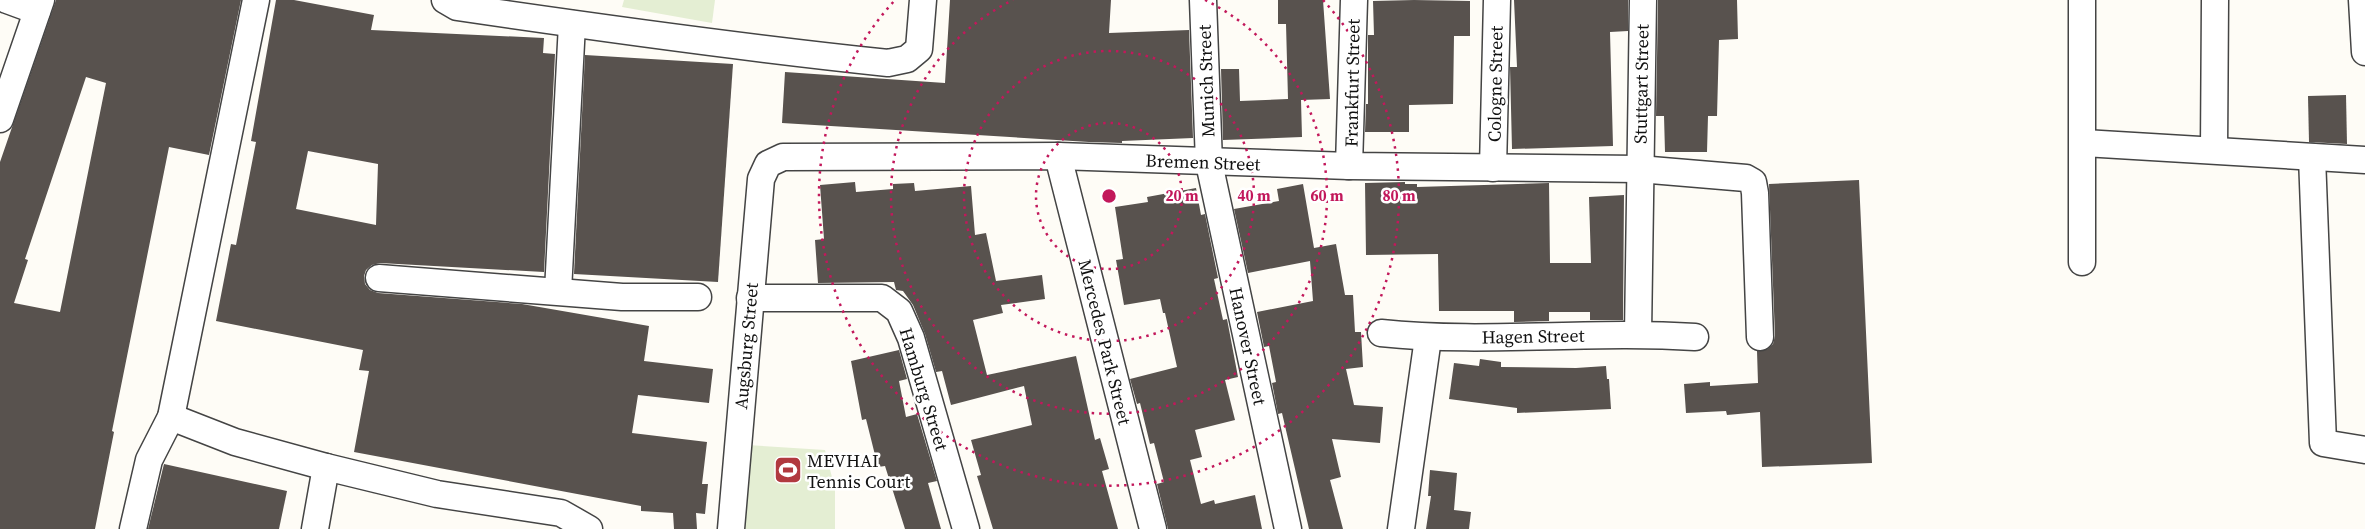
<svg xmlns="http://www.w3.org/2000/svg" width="2365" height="529" viewBox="0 0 2365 529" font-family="'Source Serif 4',serif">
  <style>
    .pitch { fill: #e4eed3 }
    .building { fill: #58524e; fill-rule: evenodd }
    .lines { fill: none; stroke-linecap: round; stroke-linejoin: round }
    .minor-casing { stroke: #444; stroke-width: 29 }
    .minor { stroke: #fff; stroke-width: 26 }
    .ring { fill: none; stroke: #c2185b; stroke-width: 2.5; stroke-dasharray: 2.5 5 }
    .labels { text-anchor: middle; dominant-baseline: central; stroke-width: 5; stroke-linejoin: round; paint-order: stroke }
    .street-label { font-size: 18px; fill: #111; stroke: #fff }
    .poi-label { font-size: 18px; fill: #111; stroke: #fff; text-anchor: start }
    .centre { fill: #c2185b; stroke: #fff; stroke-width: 2.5 }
    .ring-label { font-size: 15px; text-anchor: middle; font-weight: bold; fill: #c2185b; stroke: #fff; stroke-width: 5; stroke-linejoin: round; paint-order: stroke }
  </style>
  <rect width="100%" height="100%" fill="#fefcf6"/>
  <g class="pitch">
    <path d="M 624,0 L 715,0 L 712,23 L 622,7 Z"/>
    <path d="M 747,445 L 825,450 L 835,489 L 835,529 L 742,529 Z"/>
  </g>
  <g class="building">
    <path d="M 56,0 L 241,0 L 209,155 L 169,147 L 112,431 L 114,432 L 95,529 L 0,529 L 0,162 ZM 86,77 L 106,83 L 60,312 L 14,303 L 28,260 L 25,259 Z"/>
    <path d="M 276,0 L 294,0 L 374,15 L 371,30 L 544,38 L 543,53 L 555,54 L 544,272 L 380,263 L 372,265 L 366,270 L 364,276 L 365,284 L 370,290 L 378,293 L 522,304 L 649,326 L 644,361 L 713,369 L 709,403 L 638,395 L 632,433 L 707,442 L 702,484 L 708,484 L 705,514 L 696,513 L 697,529 L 674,529 L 673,513 L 641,511 L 641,506 L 354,452 L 369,371 L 359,370 L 363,350 L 216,321 L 231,244 L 236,245 L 256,142 L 251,141 ZM 308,151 L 378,164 L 376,225 L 296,209 Z"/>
    <path d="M 950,0 L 1111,0 L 1109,33 L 1189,30 L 1193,138 L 1122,141 L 1122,143 L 1089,142 L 782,123 L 785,72 L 945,83 Z"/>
    <path d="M 1278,0 L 1323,0 L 1330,99 L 1301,100 L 1302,137 L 1223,140 L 1221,69 L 1239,69 L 1240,101 L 1288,99 L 1286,24 L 1278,24 Z"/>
    <path d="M 1414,0 L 1470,1 L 1470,36 L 1454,36 L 1453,104 L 1409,105 L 1409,132 L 1365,132 L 1366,104 L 1368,104 L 1368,35 L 1374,35 L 1373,1 Z"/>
    <path d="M 1514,0 L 1628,0 L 1628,31 L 1610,32 L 1613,146 L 1512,149 L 1510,67 L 1517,67 Z"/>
    <path d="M 1658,0 L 1737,0 L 1738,39 L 1719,40 L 1717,116 L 1708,116 L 1707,152 L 1665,152 L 1664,116 L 1656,116 Z"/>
    <path d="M 585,55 L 733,64 L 718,282 L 574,274 Z"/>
    <path d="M 2346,95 L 2347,144 L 2309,142 L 2308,96 Z"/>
    <path d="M 1859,180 L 1872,463 L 1762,467 L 1760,412 L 1727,415 L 1726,411 L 1686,413 L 1684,384 L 1710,382 L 1710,386 L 1758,383 L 1757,351 L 1768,349 L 1773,344 L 1775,336 L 1769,184 Z"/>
    <path d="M 855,182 L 856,192 L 893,189 L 893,184 L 914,183 L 915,191 L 971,186 L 975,235 L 986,233 L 996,281 L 1042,275 L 1045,299 L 1001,305 L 1003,313 L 973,320 L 987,375 L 1076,356 L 1095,440 L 1100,438 L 1109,469 L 1102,471 L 1118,529 L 993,529 L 977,476 L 981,475 L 971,440 L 1032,425 L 1024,386 L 951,405 L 942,371 L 936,372 L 925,334 L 913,305 L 903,291 L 896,290 L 894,282 L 818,283 L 815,240 L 824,239 L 820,185 Z"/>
    <path d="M 1405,182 L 1405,184 L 1417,184 L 1417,187 L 1549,183 L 1550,263 L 1591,263 L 1589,197 L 1624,195 L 1623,320 L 1590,320 L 1590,312 L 1549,312 L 1549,321 L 1514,322 L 1514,311 L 1439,311 L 1438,254 L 1366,255 L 1365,183 Z"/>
    <path d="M 1303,184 L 1314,248 L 1336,244 L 1345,295 L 1353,295 L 1355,332 L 1361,332 L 1363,367 L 1346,369 L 1354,405 L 1383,407 L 1380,443 L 1332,439 L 1341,477 L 1330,480 L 1343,529 L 1309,529 L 1282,413 L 1278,414 L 1272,383 L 1276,382 L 1269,346 L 1264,347 L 1257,312 L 1313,301 L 1310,261 L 1248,273 L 1234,209 L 1279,201 L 1277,189 Z"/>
    <path d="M 1196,188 L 1201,215 L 1205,214 L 1218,278 L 1214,279 L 1223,320 L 1227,319 L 1238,377 L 1225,380 L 1235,420 L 1195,430 L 1202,457 L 1190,460 L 1201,504 L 1214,500 L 1215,504 L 1255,495 L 1262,529 L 1168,529 L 1157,484 L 1164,482 L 1154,443 L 1150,444 L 1140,403 L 1137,404 L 1130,379 L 1177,367 L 1165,313 L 1163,313 L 1160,299 L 1124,305 L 1116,260 L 1123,259 L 1115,207 L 1148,202 L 1147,197 Z"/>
    <path d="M 899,350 L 907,379 L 899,381 L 906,417 L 917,414 L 937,481 L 928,483 L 941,529 L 905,529 L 885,466 L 878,467 L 866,419 L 862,420 L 851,361 Z"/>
    <path d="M 1480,359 L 1501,362 L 1501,367 L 1576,368 L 1606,366 L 1607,379 L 1609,379 L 1611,409 L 1517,413 L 1517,408 L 1449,399 L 1454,363 L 1479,366 Z"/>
    <path d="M 164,464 L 287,491 L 279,529 L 148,529 Z"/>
    <path d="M 1430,470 L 1457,473 L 1454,510 L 1471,512 L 1469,529 L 1426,529 L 1431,496 L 1428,496 Z"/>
  </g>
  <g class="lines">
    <g class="minor-casing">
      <g id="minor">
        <path d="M 7,0 L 37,11"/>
        <path d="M 445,0 L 457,7 C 600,28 744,48 888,63 L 907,59 L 919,49 L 923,0"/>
        <path d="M 1203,0 L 1209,163 L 1288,529"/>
        <path d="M 2082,0 L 2082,262"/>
        <path d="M 2362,0 L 2365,52"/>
        <path d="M 0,119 L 41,0"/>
        <path d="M 2084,143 L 2365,160"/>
        <path d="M 2214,150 L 2215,0"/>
        <path d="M 1058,156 L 1153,529"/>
        <path d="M 2312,157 L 2323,443 L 2365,450"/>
        <path d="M 1349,166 L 1354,0"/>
        <path d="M 1493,168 L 1497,0"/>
        <path d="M 379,278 L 622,297 L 698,297"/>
        <path d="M 558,291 L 572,24"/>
        <path d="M 750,298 L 882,298 L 899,311 L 911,338 L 966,529"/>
        <path d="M 1381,333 C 1485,344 1591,330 1695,337"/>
        <path d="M 1638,334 L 1643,0"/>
        <path d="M 171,417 L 235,442 L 326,467 L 437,494 L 561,513 L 589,529"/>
        <path d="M 133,529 L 149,460 L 171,417 L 256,0"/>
        <path d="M 315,529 L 326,467"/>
        <path d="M 731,529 L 761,179 L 768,164 L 783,157 L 1058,156 L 1349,166 L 1639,169 L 1746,178 L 1753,182 L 1755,193 L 1760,337"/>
        <path d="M 1401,529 L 1428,338"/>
      </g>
    </g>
    <use href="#minor" class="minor"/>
  </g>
  <g class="ring">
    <circle cx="1109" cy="196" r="73"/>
    <circle cx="1109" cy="196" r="145"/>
    <path d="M1205 0A218 218 0 1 1 1013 0"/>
    <path d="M1323 0A290 290 0 1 1 895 0"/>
  </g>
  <defs>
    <g id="stadium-square" transform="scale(1.4375)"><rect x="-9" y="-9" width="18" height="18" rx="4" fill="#b1393f" stroke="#fff"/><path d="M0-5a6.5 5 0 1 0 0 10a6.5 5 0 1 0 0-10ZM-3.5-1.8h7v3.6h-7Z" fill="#fff"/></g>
  </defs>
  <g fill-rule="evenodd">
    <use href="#stadium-square" x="788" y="470"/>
  </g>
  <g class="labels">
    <g class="street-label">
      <text transform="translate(1206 81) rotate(-92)">Munich Street</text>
      <text transform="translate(1352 83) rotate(-89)">Frankfurt Street</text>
      <text transform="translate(1495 84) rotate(-89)">Cologne Street</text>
      <text transform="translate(1641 84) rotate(-89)">Stuttgart Street</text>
      <text transform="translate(1203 162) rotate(2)">Bremen Street</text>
      <text transform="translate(1533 336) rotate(-1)">Hagen Street</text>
      <text transform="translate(1105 342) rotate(76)">Mercedes Park Street</text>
      <text transform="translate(746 346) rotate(-85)">Augsburg Street</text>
      <text transform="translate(1248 346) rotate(78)">Hanover Street</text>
      <text transform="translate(924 389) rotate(73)">Hamburg Street</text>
    </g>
    <g class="poi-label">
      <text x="807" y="460">MEVHAI<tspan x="807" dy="21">Tennis Court</tspan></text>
    </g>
  </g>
  <circle cx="1109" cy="196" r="8" class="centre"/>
  <g class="ring-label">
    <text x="1182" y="201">20 m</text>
    <text x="1254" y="201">40 m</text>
    <text x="1327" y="201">60 m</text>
    <text x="1399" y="201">80 m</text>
  </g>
</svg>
